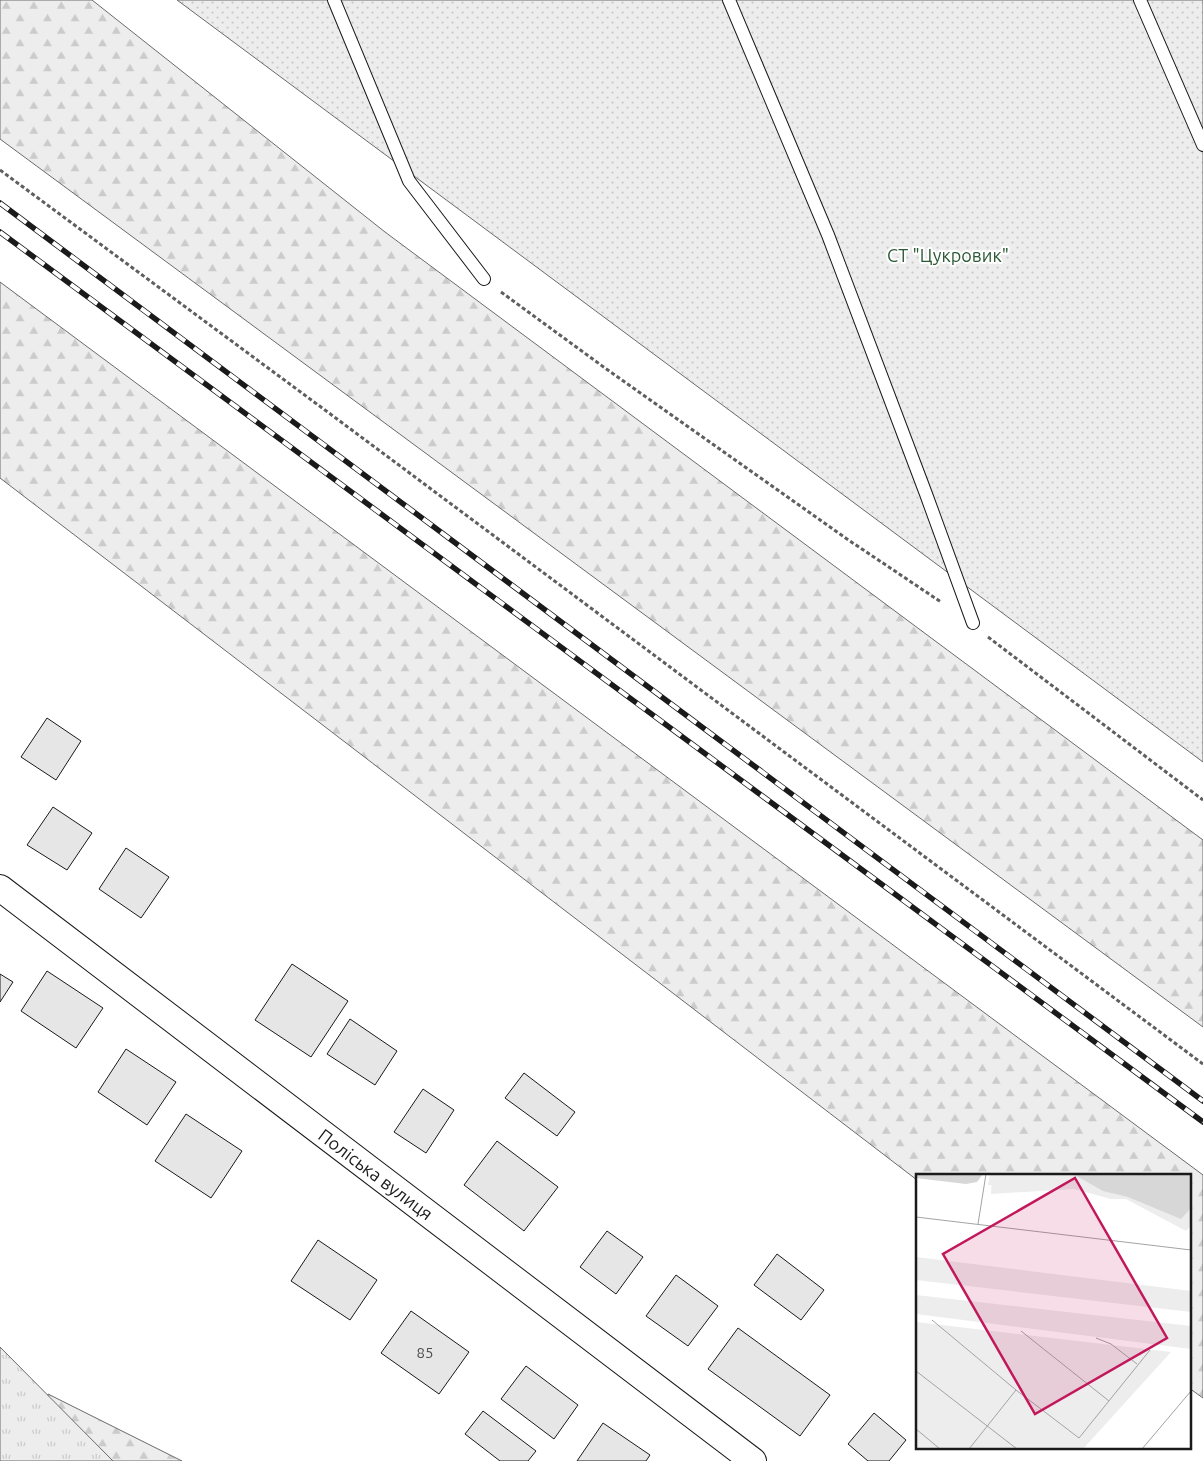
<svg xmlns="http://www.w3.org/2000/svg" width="1203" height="1461" viewBox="0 0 1203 1461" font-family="Ubuntu,sans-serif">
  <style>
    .grass { fill: url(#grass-dots); stroke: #6a6a6a }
    .forest { fill: url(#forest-firs); stroke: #6a6a6a }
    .park { fill: url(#park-tufts); stroke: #6a6a6a }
    .building { fill: #e6e6e6; stroke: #1a1a1a }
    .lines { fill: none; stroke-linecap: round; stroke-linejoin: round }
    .service-casing { stroke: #1a1a1a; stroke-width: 14 }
    .minor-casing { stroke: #1a1a1a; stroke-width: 28 }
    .path { stroke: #5f5f5f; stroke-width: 3; stroke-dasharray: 4 2.5; stroke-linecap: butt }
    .service { stroke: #fff; stroke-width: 12 }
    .minor { stroke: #fff; stroke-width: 26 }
    .rail-casing { stroke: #1a1a1a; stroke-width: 5.5 }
    .rail { stroke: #fff; stroke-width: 4; stroke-dasharray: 11; stroke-linecap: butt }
    .labels { text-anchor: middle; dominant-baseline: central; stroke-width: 4; stroke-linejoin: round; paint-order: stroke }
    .number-label { font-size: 15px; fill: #4d4d4d }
    .park-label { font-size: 18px; fill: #2b5a34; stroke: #fff }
    .street-label { font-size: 18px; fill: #1a1a1a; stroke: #fff }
    .inset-road { fill: none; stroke: #a3a3a3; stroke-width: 1 }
    .view { fill: #c2185b; fill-opacity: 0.15; stroke: #c2185b; stroke-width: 2.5 }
    .inset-edge { fill: none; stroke: #1a1a1a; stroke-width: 2.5 }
  </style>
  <defs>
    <pattern id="grass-dots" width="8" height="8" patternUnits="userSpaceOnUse" patternTransform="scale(1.25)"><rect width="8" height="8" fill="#ededed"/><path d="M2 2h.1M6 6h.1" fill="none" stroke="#cbcbcb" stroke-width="1.8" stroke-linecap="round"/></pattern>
    <pattern id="forest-firs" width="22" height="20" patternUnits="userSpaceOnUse" patternTransform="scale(1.25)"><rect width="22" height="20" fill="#ededed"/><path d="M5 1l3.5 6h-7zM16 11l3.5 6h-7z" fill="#cbcbcb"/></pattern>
    <pattern id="park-tufts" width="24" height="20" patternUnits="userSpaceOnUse" patternTransform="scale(1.25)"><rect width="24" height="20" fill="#ededed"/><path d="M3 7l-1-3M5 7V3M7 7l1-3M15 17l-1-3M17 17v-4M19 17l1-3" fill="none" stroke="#cbcbcb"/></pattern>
  </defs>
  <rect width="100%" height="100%" fill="#fff"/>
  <path class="grass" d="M 177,0 L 1203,0 L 1203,762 Z"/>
  <g class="forest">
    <path d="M 0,0 L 92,0 L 385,232 L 1203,840 L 1203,1027 L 0,139 Z"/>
    <path d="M 0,282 L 1203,1175 L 1203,1398 L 1189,1388 L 1189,1175 L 917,1175 L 917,1180 L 0,478 Z"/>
    <path d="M 48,1394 L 182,1461 L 31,1461 Z"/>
  </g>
  <path class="park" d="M 0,1347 L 113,1461 L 0,1461 Z"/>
  <g class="building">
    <path d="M 47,718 L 81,741 L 56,780 L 21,757 Z"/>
    <path d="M 53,807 L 92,833 L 67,870 L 27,845 Z"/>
    <path d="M 126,848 L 169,877 L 141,918 L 99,889 Z"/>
    <path d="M 292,964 L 348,1001 L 311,1057 L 255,1020 Z"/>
    <path d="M 47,971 L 103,1008 L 76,1048 L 21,1011 Z"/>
    <path d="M 0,974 L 13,982 L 0,1002 Z"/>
    <path d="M 350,1019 L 397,1051 L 375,1085 L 327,1054 Z"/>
    <path d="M 126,1049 L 176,1082 L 147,1125 L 98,1092 Z"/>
    <path d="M 524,1073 L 575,1112 L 557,1136 L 505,1098 Z"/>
    <path d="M 423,1089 L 454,1110 L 426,1153 L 394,1132 Z"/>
    <path d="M 186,1114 L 242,1151 L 211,1198 L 155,1161 Z"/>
    <path d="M 497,1141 L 558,1187 L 524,1231 L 464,1185 Z"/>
    <path d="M 607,1231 L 643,1257 L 616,1294 L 580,1267 Z"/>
    <path d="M 318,1240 L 377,1280 L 350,1320 L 291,1281 Z"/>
    <path d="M 777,1254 L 824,1290 L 801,1320 L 754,1285 Z"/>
    <path d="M 676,1275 L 718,1306 L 688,1346 L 646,1316 Z"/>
    <path d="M 411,1311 L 469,1352 L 439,1394 L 381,1353 Z"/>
    <path d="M 738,1328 L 830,1395 L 800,1436 L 708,1369 Z"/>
    <path d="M 526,1366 L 578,1405 L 554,1439 L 501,1399 Z"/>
    <path d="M 483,1411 L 536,1451 L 528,1461 L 500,1461 L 465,1434 Z"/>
    <path d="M 874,1413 L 906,1440 L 889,1461 L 868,1461 L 848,1444 Z"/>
    <path d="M 603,1423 L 650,1455 L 646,1461 L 577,1461 Z"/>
  </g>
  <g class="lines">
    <g class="service-casing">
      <g id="service">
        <path d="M 334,0 L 409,181 L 484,279"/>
        <path d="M 729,0 L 828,235 L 926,494 L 973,623"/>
        <path d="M 1140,0 L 1203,145"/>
      </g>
    </g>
    <g class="minor-casing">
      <path id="minor" d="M 0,888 L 753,1461"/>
    </g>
    <g class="path">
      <path d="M 0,170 L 329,413 L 1203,1064"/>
      <path d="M 501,292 L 605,368 L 847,539 L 941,602"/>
      <path d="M 988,637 L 1203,800"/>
    </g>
    <use href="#service" class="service"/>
    <use href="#minor" class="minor"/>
    <g class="rail-casing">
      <g id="rail">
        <path d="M 0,203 L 1203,1101"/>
        <path d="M 0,232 L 1203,1122"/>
      </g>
    </g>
    <use href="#rail" class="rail"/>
  </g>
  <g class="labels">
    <g class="number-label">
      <text x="425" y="1352">85</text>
    </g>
    <g class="park-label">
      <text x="948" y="255">СТ "Цукровик"</text>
    </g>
    <g class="street-label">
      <text transform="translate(376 1174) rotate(37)">Поліська вулиця</text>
    </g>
  </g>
  <g transform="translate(916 1174)">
    <rect width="275" height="275" fill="#fff"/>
    <path d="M 0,148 L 255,178 L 167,275 L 0,275 Z" fill="#ededed"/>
    <path d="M 76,0 L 153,0 L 158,15 L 75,20 ZM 0,83 L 275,117 L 275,138 L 0,106 ZM 0,121 L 275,152 L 275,175 L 0,140 Z" fill="#ededed"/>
    <path d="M 74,0 L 275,0 L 275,52 L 270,57 L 210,25 L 195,25 L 140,10 L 72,11 Z" fill="#ededed"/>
    <path d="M 0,0 L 67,0 L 61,8 L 50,10 L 0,4 ZM 157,0 L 275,0 L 275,34 L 265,45 L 212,23 L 187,17 Z" fill="#d7d7d7"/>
    <path class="inset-road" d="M 0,43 L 275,76M 62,50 L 70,0M 16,146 L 100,216M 105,157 L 193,227M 180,164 L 195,170 L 221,190M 0,197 L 101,275M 0,255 L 24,275M 53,275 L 100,216 L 163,264 L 234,176M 226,275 L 275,217"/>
    <path class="view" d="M 159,4 L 251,164 L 119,240 L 27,80 Z"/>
    <rect width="275" height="275" class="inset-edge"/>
  </g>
</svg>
